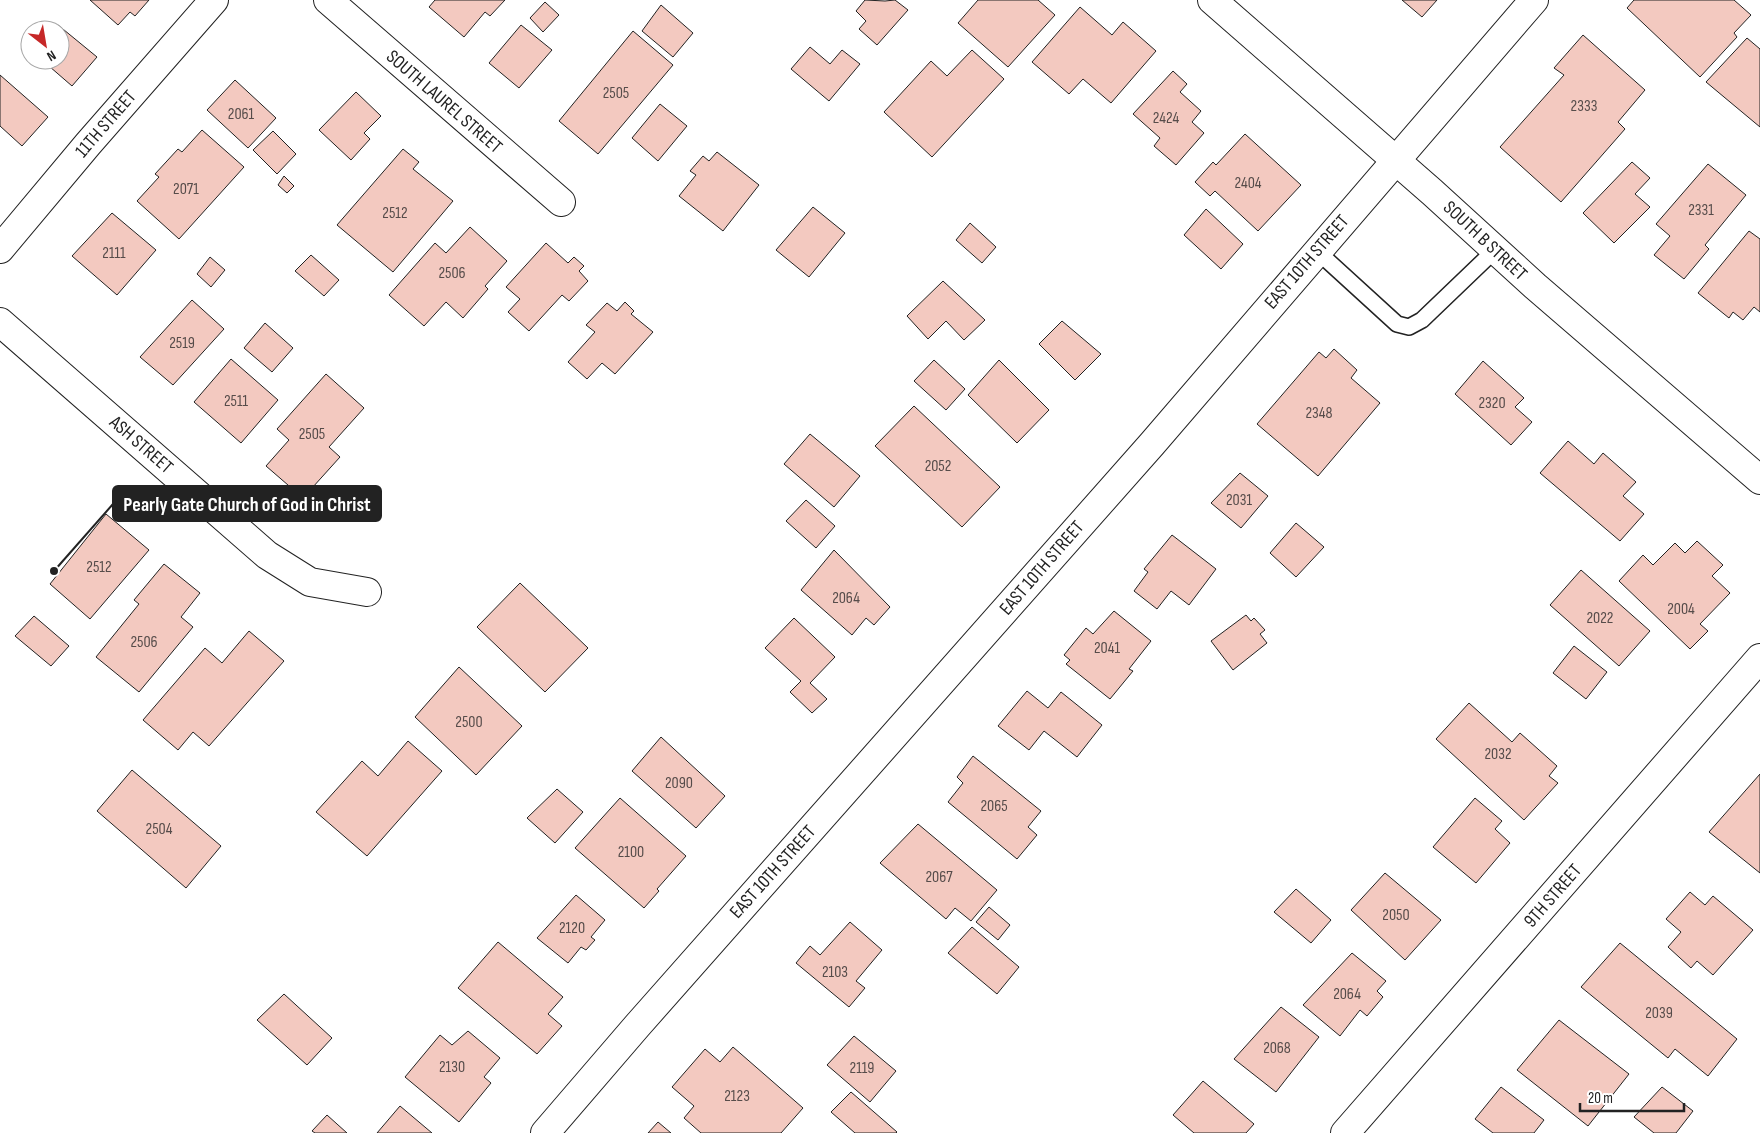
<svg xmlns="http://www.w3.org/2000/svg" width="1760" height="1133" viewBox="0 0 1760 1133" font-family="'Sofia Sans Condensed',sans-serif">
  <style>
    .building { fill: #f3c9c0; stroke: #222 }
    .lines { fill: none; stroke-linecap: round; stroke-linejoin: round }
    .service-casing { stroke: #222; stroke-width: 18 }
    .minor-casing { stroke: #222; stroke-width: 30 }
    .tertiary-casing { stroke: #222; stroke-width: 30 }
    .service { stroke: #fff; stroke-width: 15 }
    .minor { stroke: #fff; stroke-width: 28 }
    .tertiary { stroke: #fff; stroke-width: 28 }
    .labels { text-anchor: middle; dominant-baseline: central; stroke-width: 4; stroke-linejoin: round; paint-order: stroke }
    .number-label { font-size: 16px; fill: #564c4a }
    .street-label { font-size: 19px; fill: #222; stroke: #fff }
    .leader { fill: none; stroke: #222; stroke-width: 2 }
    .callout-dot { fill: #222; stroke: #fff; stroke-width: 2 }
    .callout { fill: #222; stroke: #222; stroke-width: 2 }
    .callout-label { font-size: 20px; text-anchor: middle; font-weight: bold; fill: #fff }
  </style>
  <rect width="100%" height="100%" fill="#fff"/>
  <g class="building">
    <path d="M 90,0 L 149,0 L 135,16 L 130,12 L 118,25 Z"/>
    <path d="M 435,0 L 505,0 L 490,16 L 485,12 L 464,37 L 429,7 Z"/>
    <path d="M 865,0 L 885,1 L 895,0 L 908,10 L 877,45 L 859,29 L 866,21 L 856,11 Z"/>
    <path d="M 978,0 L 1038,0 L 1055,15 L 1008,67 L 958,23 Z"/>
    <path d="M 1402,0 L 1437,0 L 1422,17 Z"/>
    <path d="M 1634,0 L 1734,0 L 1751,15 L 1734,33 L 1737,37 L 1700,77 L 1627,8 Z"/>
    <path d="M 545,2 L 559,15 L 543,32 L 530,18 Z"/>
    <path d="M 661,5 L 693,33 L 673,57 L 642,31 Z"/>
    <path d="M 1080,7 L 1112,35 L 1123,22 L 1156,51 L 1111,103 L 1083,79 L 1069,94 L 1032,62 Z"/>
    <path d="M 58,25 L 97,57 L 72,86 L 42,60 L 60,60 L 60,30 L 54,30 Z"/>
    <path d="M 521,25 L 552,50 L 519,88 L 489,63 Z"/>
    <path d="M 633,31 L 673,65 L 598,154 L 559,121 Z"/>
    <path d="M 1583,35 L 1645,90 L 1618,122 L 1625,129 L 1561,202 L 1500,147 L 1564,75 L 1554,68 Z"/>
    <path d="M 1747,38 L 1760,49 L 1760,127 L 1706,82 Z"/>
    <path d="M 810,47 L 830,64 L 842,50 L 860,64 L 829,101 L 791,69 Z"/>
    <path d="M 972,50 L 1004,79 L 932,157 L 884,112 L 931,61 L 947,76 Z"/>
    <path d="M 1173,71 L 1187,84 L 1180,92 L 1201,111 L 1192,122 L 1204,133 L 1176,165 L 1154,146 L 1160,138 L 1133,114 Z"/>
    <path d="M 0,75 L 48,117 L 22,146 L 0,126 Z"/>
    <path d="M 235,80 L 276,118 L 248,148 L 207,110 Z"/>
    <path d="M 356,92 L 381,116 L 364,133 L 370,139 L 351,160 L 319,130 Z"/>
    <path d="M 660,104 L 687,126 L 658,161 L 632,138 Z"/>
    <path d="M 202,130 L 244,167 L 179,239 L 137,201 L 159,177 L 155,174 L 178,149 L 182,152 Z"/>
    <path d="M 273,131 L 296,154 L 277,174 L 253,150 Z"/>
    <path d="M 1245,134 L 1301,185 L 1258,231 L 1215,191 L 1210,196 L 1195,182 L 1213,162 L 1216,165 Z"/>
    <path d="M 403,149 L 419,162 L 413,169 L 453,201 L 393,272 L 337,225 Z"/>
    <path d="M 717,152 L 759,185 L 723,231 L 679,196 L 696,175 L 690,171 L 703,156 L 709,161 Z"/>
    <path d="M 1632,162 L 1650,178 L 1635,194 L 1650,207 L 1614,243 L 1583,213 Z"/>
    <path d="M 1708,164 L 1746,195 L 1705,245 L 1709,249 L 1684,279 L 1654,255 L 1670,236 L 1656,224 Z"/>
    <path d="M 284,176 L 294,186 L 287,193 L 278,185 Z"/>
    <path d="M 813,207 L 845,233 L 809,277 L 776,250 Z"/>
    <path d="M 1206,209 L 1243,244 L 1221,269 L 1184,235 Z"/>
    <path d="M 112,213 L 156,250 L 117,295 L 72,256 Z"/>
    <path d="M 970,223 L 996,247 L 982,263 L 956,240 Z"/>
    <path d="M 470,227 L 507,261 L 485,286 L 488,289 L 463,318 L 446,302 L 424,326 L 389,295 L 435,243 L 446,253 Z"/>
    <path d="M 1749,231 L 1760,239 L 1760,312 L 1754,307 L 1743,320 L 1733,312 L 1729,318 L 1698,293 Z"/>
    <path d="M 546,243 L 568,263 L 574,257 L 584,266 L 579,271 L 588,281 L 569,301 L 562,295 L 529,331 L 508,312 L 520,299 L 506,287 Z"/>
    <path d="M 311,255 L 339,280 L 324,296 L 295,271 Z"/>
    <path d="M 210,257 L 225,270 L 211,287 L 197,274 Z"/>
    <path d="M 943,281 L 985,320 L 964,340 L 946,321 L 928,339 L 907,316 Z"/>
    <path d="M 192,300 L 224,329 L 173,385 L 140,357 Z"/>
    <path d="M 625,302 L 634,311 L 631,314 L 653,332 L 615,374 L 602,363 L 587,379 L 568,362 L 595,332 L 586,325 L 607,303 L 617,311 Z"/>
    <path d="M 1062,321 L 1101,354 L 1075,380 L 1039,344 Z"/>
    <path d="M 265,323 L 293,348 L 272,372 L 244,348 Z"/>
    <path d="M 1334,349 L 1357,370 L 1351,378 L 1380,403 L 1318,476 L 1257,424 L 1319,352 L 1326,358 Z"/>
    <path d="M 231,359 L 278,400 L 241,443 L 194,402 Z"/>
    <path d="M 934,360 L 965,389 L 946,410 L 914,381 Z"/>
    <path d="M 999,360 L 1049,410 L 1017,443 L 968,395 Z"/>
    <path d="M 1483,361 L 1524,398 L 1515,407 L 1532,422 L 1511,445 L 1455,394 Z"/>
    <path d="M 326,374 L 364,408 L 329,447 L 340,457 L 303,498 L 266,466 L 289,440 L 277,429 Z"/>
    <path d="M 914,406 L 1000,487 L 962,527 L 875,446 Z"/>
    <path d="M 810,434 L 860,476 L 834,507 L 784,464 Z"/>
    <path d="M 1568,441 L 1594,464 L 1603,453 L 1636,482 L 1623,496 L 1644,514 L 1620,541 L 1540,473 Z"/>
    <path d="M 1240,473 L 1268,496 L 1241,528 L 1211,503 Z"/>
    <path d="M 806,500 L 835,526 L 816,548 L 786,521 Z"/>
    <path d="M 106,514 L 149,550 L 90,619 L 50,584 Z"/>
    <path d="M 1296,523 L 1324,547 L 1296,577 L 1270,553 Z"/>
    <path d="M 1172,535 L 1216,569 L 1189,605 L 1171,591 L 1157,609 L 1134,591 L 1148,572 L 1144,569 Z"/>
    <path d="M 1697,541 L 1723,565 L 1712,576 L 1730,593 L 1700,624 L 1708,631 L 1690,649 L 1619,581 L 1643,555 L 1653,565 L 1675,543 L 1685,553 Z"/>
    <path d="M 834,550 L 890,607 L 874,625 L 866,618 L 852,635 L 801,590 Z"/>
    <path d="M 164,564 L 200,593 L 181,617 L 193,627 L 139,692 L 96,657 L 139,604 L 134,600 Z"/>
    <path d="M 1581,570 L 1650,631 L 1619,666 L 1550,605 Z"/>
    <path d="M 520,583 L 588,648 L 545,692 L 477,627 Z"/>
    <path d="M 1114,611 L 1151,641 L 1129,669 L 1133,671 L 1110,699 L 1066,664 L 1070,660 L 1064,655 L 1086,628 L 1093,634 Z"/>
    <path d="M 1246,615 L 1251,621 L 1254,618 L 1265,630 L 1260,634 L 1267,643 L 1233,670 L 1211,641 Z"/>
    <path d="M 34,616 L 69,646 L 51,666 L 15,636 Z"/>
    <path d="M 794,618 L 835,657 L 810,683 L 827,699 L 812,713 L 790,692 L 801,681 L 765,648 Z"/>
    <path d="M 249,631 L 284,661 L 209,746 L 193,732 L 178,750 L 143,720 L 205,648 L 222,663 Z"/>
    <path d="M 1574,646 L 1607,672 L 1586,699 L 1553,673 Z"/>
    <path d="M 459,667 L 522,726 L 476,775 L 415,717 Z"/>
    <path d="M 1027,691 L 1048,708 L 1061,692 L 1102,725 L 1077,757 L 1044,731 L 1029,750 L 998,726 Z"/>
    <path d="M 1469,703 L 1512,742 L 1520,733 L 1557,766 L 1549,776 L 1558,783 L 1524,820 L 1436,739 Z"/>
    <path d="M 661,737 L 725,796 L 696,828 L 632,771 Z"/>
    <path d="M 408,741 L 442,771 L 367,856 L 316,812 L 362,761 L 378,776 Z"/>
    <path d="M 973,756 L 1041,811 L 1028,827 L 1037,835 L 1017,859 L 948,802 L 963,783 L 957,777 Z"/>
    <path d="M 132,770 L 221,846 L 186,888 L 97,811 Z"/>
    <path d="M 1760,774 L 1760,873 L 1709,832 Z"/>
    <path d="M 557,789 L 583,812 L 555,843 L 527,818 Z"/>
    <path d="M 620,798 L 686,856 L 657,889 L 659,891 L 644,908 L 575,848 Z"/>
    <path d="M 1475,798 L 1502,821 L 1495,829 L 1510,843 L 1476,883 L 1433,847 Z"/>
    <path d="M 918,824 L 997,890 L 971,921 L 955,908 L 946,919 L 880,863 Z"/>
    <path d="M 1385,873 L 1441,920 L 1405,960 L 1351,910 Z"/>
    <path d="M 1296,889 L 1331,920 L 1311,943 L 1274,912 Z"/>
    <path d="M 1690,892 L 1705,905 L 1713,896 L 1753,930 L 1713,975 L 1697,961 L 1691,968 L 1668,947 L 1681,932 L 1666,919 Z"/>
    <path d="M 576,895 L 605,920 L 591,937 L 595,940 L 586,950 L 581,947 L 568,963 L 537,938 Z"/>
    <path d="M 989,907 L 1010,925 L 998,940 L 976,922 Z"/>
    <path d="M 850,922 L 882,950 L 856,981 L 865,988 L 849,1007 L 796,963 L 810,946 L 820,955 Z"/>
    <path d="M 972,927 L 1019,967 L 997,994 L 948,953 Z"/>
    <path d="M 498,942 L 563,997 L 548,1014 L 562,1026 L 537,1054 L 458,988 Z"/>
    <path d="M 1620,943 L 1737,1039 L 1708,1076 L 1675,1049 L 1668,1058 L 1581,987 Z"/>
    <path d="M 1352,953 L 1386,981 L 1377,991 L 1383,997 L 1367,1016 L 1360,1010 L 1340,1036 L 1303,1005 Z"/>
    <path d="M 284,994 L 332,1038 L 307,1065 L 257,1020 Z"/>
    <path d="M 1281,1007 L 1319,1037 L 1276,1092 L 1234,1059 Z"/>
    <path d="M 1559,1020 L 1629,1074 L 1588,1126 L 1517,1070 Z"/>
    <path d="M 468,1031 L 500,1058 L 484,1077 L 491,1083 L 459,1122 L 405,1077 L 440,1035 L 452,1045 Z"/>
    <path d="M 854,1036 L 896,1071 L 870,1102 L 827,1065 Z"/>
    <path d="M 733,1047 L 803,1108 L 781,1133 L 701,1133 L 684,1118 L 694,1106 L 672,1087 L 705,1049 L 720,1062 Z"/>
    <path d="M 1203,1081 L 1254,1124 L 1246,1133 L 1194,1133 L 1173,1115 Z"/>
    <path d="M 1501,1087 L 1544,1120 L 1534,1133 L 1493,1133 L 1475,1119 Z"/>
    <path d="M 1662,1087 L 1693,1111 L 1676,1133 L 1654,1133 L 1634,1117 Z"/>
    <path d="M 851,1092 L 897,1132 L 896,1133 L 855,1133 L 831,1112 Z"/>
    <path d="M 400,1106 L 432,1133 L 377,1133 Z"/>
    <path d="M 327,1115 L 347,1133 L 315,1133 L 312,1131 Z"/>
    <path d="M 658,1122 L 671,1133 L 648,1133 Z"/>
  </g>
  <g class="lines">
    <g class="service-casing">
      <path id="service" d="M 1317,251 L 1397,324 L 1409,327 L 1422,320 L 1495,250"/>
    </g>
    <g class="minor-casing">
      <g id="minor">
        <path d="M 328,0 L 561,202"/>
        <path d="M 0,249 L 88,144 L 214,0"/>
        <path d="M 0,322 L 267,555 L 310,582 L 367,592"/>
        <path d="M 545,1133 L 637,1026 L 1152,444 L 1534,0"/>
        <path d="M 1345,1133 L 1760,658"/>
      </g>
    </g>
    <g class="tertiary-casing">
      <path id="tertiary" d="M 1212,0 L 1432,192 L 1535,286 L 1760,480"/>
    </g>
    <use href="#service" class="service"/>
    <use href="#minor" class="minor"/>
    <use href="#tertiary" class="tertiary"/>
  </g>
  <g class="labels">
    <g class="number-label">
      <text x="616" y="93">2505</text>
      <text x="1584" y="106">2333</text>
      <text x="241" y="114">2061</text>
      <text x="1166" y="118">2424</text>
      <text x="1248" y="183">2404</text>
      <text x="186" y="189">2071</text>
      <text x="1701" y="210">2331</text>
      <text x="395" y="213">2512</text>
      <text x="114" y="253">2111</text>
      <text x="452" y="273">2506</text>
      <text x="182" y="343">2519</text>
      <text x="236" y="401">2511</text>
      <text x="1492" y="403">2320</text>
      <text x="1319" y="413">2348</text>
      <text x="312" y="434">2505</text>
      <text x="938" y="466">2052</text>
      <text x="1239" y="500">2031</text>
      <text x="99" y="567">2512</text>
      <text x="846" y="598">2064</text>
      <text x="1681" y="609">2004</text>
      <text x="1600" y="618">2022</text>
      <text x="144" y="642">2506</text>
      <text x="1107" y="648">2041</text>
      <text x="469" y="722">2500</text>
      <text x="1498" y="754">2032</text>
      <text x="679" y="783">2090</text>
      <text x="994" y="806">2065</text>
      <text x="159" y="829">2504</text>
      <text x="631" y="852">2100</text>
      <text x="939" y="877">2067</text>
      <text x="1396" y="915">2050</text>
      <text x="572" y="928">2120</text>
      <text x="835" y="972">2103</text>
      <text x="1347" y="994">2064</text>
      <text x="1659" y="1013">2039</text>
      <text x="1277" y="1048">2068</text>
      <text x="452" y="1067">2130</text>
      <text x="862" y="1068">2119</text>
      <text x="737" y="1096">2123</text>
    </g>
    <g class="street-label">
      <text transform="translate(444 102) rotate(41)">SOUTH LAUREL STREET</text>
      <text transform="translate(106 124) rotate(-49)">11TH STREET</text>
      <text transform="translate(1485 241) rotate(43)">SOUTH B STREET</text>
      <text transform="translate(1307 262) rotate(-49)">EAST 10TH STREET</text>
      <text transform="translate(141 445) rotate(41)">ASH STREET</text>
      <text transform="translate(1042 568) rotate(-49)">EAST 10TH STREET</text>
      <text transform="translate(773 872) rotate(-48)">EAST 10TH STREET</text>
      <text transform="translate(1553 896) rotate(-49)">9TH STREET</text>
    </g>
  </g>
  <path class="leader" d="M54 571L113 504"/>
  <circle class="callout-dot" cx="54" cy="571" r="5"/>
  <rect class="callout" x="113" y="486" width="268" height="35" rx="5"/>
  <g class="callout-label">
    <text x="247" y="511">Pearly Gate Church of God in Christ</text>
  </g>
  <g transform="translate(45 45) rotate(149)"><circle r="24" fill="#ffffff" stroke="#a7a7a7"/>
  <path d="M0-4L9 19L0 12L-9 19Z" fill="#c62828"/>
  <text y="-8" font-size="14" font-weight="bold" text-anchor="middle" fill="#222222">N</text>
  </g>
  <path d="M1580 1103v8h104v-8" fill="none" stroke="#222222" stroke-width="2.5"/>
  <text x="1588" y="1103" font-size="15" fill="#222222" stroke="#ffffff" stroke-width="4" paint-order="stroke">20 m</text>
</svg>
